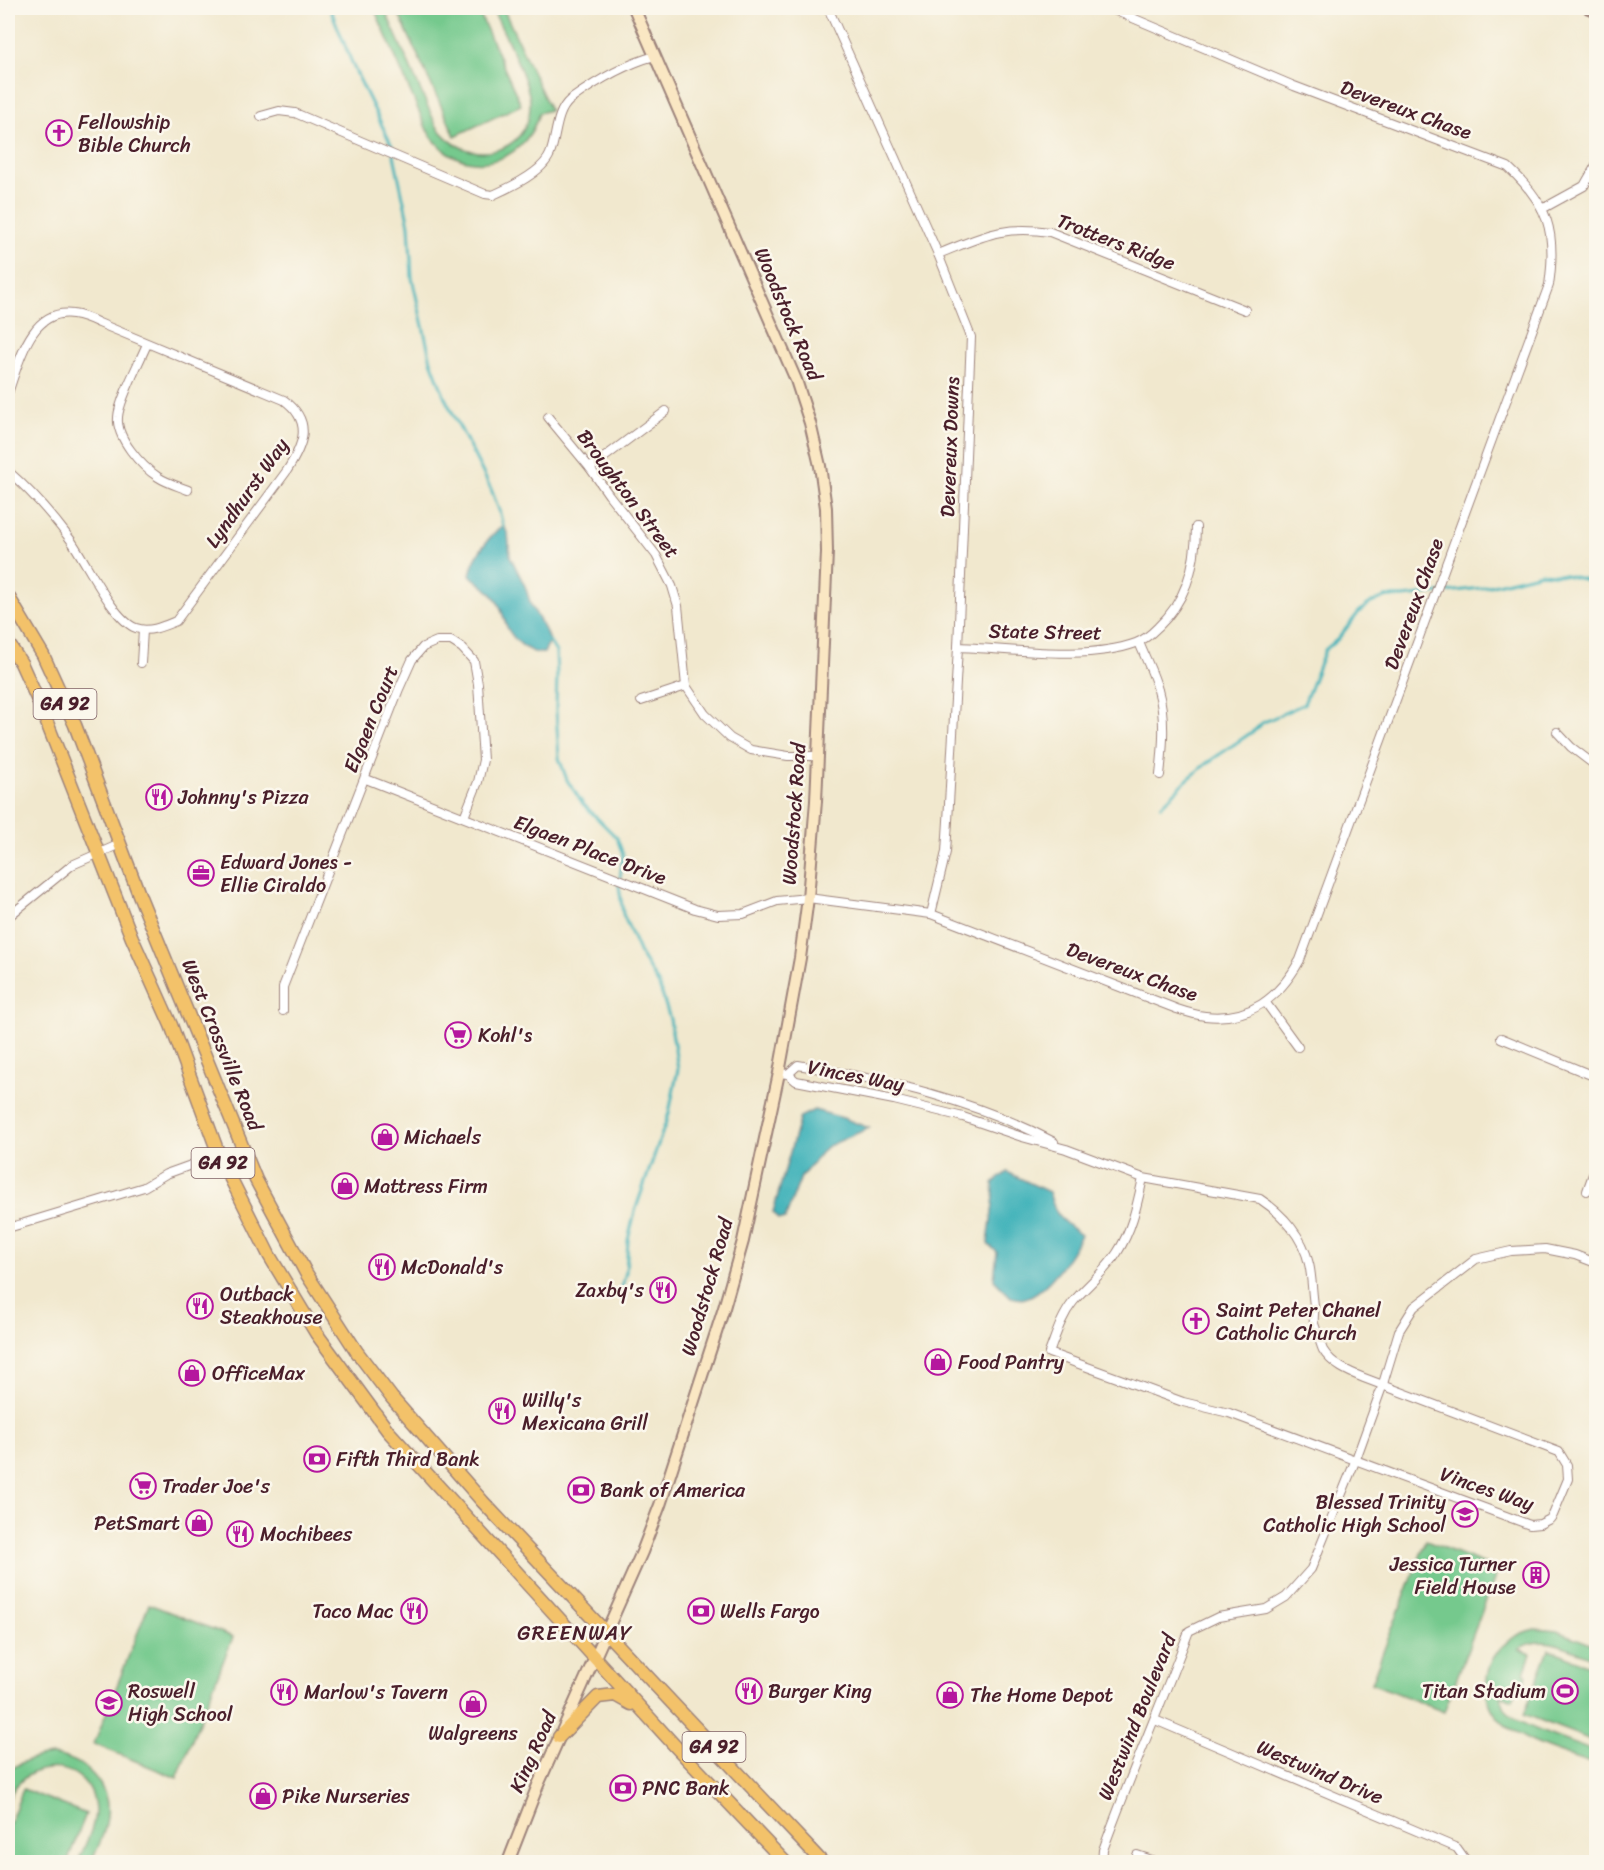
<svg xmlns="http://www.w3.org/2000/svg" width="1604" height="1870" viewBox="0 0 1604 1870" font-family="Sriracha,sans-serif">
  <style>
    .green { fill: #74c98d; stroke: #5f745c; stroke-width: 1.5 }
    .water { fill: #42b3ba; stroke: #466972; stroke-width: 1.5 }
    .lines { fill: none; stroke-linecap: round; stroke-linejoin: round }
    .stream { stroke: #42b3ba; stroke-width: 3 }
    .street-casing { stroke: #9e847c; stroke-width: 10 }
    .secondary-casing { stroke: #9e847c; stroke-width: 14 }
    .primary-casing { stroke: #9e847c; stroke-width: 15 }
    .street { stroke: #fff; stroke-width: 8 }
    .secondary { stroke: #fae7c3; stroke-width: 10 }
    .primary { stroke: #f3c26a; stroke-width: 12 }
    .labels { text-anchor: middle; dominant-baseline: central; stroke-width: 5; stroke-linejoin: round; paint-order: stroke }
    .shield { fill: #fbf7ec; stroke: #7f6065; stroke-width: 1.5 }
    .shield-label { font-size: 18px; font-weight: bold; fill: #4a1f2b }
    .street-label { font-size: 20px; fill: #4a1f2b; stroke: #fbf7ec }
    .poi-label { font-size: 20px; fill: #4a1f2b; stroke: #fbf7ec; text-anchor: start }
    .neighbourhood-label { font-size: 21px; letter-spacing: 1.5px; fill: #4a1f2b; stroke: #fbf7ec }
  </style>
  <rect width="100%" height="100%" fill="#fbf7ec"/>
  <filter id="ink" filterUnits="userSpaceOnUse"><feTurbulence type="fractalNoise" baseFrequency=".0167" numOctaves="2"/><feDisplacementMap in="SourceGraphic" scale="12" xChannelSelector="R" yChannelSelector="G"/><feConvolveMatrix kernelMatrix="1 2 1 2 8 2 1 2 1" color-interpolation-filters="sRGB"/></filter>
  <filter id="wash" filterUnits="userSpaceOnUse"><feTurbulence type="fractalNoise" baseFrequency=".008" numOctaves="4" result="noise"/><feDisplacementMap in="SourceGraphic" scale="24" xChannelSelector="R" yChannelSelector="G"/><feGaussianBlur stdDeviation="1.35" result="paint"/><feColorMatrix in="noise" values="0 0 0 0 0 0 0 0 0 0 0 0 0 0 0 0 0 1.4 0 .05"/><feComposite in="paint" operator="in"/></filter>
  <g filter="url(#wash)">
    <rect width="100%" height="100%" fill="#f1e8ce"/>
    <g class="green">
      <path d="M 374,8 L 384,8 L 436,125 C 464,170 532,156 530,102 C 529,80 502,30 492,8 L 503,8 L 550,110 L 539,113 C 524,169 457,181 427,130 Z"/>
      <path d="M 396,8 L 477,8 L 521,105 L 455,136 Z"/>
      <path d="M 1426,1541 L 1498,1569 L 1444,1712 L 1371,1683 Z"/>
      <path d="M 149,1604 L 233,1637 L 177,1778 L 94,1744 Z"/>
      <path d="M 1535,1629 L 1557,1631 L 1596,1646 L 1596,1659 C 1573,1650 1542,1632 1519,1649 L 1531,1654 L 1524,1673 L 1527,1674 L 1525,1682 L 1521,1681 L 1513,1700 L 1501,1695 C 1502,1703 1506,1711 1512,1716 C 1527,1729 1576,1744 1596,1752 L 1596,1765 C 1551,1748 1468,1733 1490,1665 C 1497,1646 1516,1633 1535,1629 Z"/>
      <path d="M 1549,1649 L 1596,1668 L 1596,1742 L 1524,1714 Z"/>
      <path d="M 51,1755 C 85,1758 114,1786 106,1823 C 104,1836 97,1850 91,1862 L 78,1862 C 84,1846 95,1828 95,1810 C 93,1759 26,1754 8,1800 C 7,1793 5,1781 8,1775 C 13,1762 39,1756 51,1755 Z"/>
      <path d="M 23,1789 L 86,1814 L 67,1862 L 8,1862 L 8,1828 Z"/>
    </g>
    <g class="water">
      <path d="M 503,526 L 508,533 L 510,556 L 525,586 L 531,605 L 545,630 L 549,641 L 544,653 C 530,655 513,640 507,627 C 503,616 502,607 494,597 C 487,587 478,583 470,575 C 473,558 489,535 503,526 Z"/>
      <path d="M 814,1110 L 843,1118 L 869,1128 L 826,1147 L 801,1177 L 785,1219 L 778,1219 L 773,1212 L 800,1117 Z"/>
      <path d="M 1007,1172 L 1049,1192 C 1056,1217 1060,1220 1081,1235 C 1071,1255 1047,1292 1025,1298 C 1021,1300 1015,1298 1011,1297 L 994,1280 L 997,1252 L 988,1244 L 994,1196 L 993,1183 Z"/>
    </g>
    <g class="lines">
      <g class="stream">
        <path d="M 330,8 L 354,68 L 392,146 L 409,225 L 412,278 L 431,361 L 445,398 L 491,489 L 499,510 L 503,526"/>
        <path d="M 549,641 L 556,652 L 557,676 L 556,710 L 559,758 L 567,780 L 583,804 L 617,838 L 623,855 L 619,886 L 623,914 L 641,956 L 659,985 L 670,1019 L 678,1069 L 669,1113 L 635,1211 L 628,1240 L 626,1272 L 619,1297"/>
        <path d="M 1161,806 L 1187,780 L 1207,763 L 1255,730 L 1262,723 L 1304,704 L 1325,650 L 1338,639 L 1359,612 L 1369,604 L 1385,597 L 1404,597 L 1481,588 L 1541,573 L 1565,575 L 1596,582"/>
      </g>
    </g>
  </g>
  <g filter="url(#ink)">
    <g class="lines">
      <g class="street-casing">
        <g id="street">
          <path d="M 828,8 L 938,254 L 971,337 L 958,647 L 948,821 L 946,852 L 931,914"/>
          <path d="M 261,116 L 279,111 L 295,113 L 485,194 L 493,195 C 511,187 543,172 550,154 C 557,137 555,113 570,100 C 595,82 625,64 655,56"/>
          <path d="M 1542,209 L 1584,186 L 1596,165"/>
          <path d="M 938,254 C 982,237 1001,225 1050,232 L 1245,310"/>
          <path d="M 147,344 C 140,361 119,400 118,417 C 116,438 141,466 158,477 C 167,483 178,486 188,490"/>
          <path d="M 8,393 C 19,363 30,308 73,314 C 82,315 91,319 99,323 L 284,400 C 314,422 303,446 286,472 L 176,621 C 164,626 149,633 136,628 C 113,620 86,561 70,539 C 52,515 31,491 8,471"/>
          <path d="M 548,417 L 590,468 L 609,495 L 656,555 L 672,586 L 678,606 L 686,686 L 705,714 L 730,738 L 751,750 L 788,756 L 818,756"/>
          <path d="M 590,468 L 666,411"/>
          <path d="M 1139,642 C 1145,658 1154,674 1158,690 C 1166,717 1163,748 1160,775"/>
          <path d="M 958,647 C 1012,649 1086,661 1136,643 C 1144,640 1152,633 1158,627 C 1186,601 1196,564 1196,527"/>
          <path d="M 141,663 L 143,630"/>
          <path d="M 641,701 L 686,686"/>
          <path d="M 1557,732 L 1571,747 L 1596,766"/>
          <path d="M 366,779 L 695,909 L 718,915 L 743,914 L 777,901 L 808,898 L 931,914 L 1177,1009 C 1186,1012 1196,1015 1205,1016 C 1250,1021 1279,998 1300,960 L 1549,285 C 1557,231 1548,204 1508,167 L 1294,86 L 1109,8"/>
          <path d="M 8,917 L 72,865 L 120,844"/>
          <path d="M 1266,1003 L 1298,1047"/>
          <path d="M 283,1011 L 283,987 L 399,689 L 412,660 L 423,647 L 437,641 L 451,641 L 462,648 L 474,661 L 478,684 L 483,760 L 478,782 L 464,817"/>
          <path d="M 1501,1038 L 1596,1077"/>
          <path d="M 779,1073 L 788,1074 L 796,1081 L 894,1100 L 963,1117 L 1022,1137 L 1066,1149 L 1143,1178 L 1260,1199 C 1283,1214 1303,1237 1309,1264 C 1312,1276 1312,1292 1314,1305 C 1315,1311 1313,1318 1314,1324 C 1316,1328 1321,1346 1323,1350 C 1332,1365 1349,1372 1364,1378 L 1559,1452 L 1567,1465 L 1568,1479 L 1553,1515 L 1550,1519 L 1540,1524 L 1530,1525 L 1229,1413 L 1183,1402 L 1049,1353 C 1056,1335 1061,1317 1073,1302 C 1087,1285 1105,1272 1117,1253 C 1132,1230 1137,1205 1143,1178"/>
          <path d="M 788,1074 L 798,1065 C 886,1080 975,1100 1054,1142"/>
          <path d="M 1587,1191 L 1596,1166"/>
          <path d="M 8,1228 L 144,1187 L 166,1174 L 219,1155"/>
          <path d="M 1155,1720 L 1457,1848 L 1467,1862"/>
          <path d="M 1137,1855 L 1158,1862"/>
          <path d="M 1102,1862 L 1103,1850 C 1130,1776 1161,1704 1189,1631 L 1218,1617 L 1266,1609 L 1286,1597 L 1311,1569 L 1356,1459 L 1382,1387 L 1399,1331 L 1414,1307 L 1476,1259 L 1511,1251 L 1545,1249 L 1575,1255 L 1596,1263"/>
          <path d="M 1593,1862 L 1596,1853"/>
        </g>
      </g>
      <g class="secondary-casing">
        <g id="secondary">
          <path d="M 1589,8 L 1596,10"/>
          <path d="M 508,1862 L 538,1785 L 642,1552 L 660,1505 L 724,1308 L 743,1241 L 779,1073 L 800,958 L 808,898 L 816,801 L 827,552 L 826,508 L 820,466 L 810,423 L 796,380 L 634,8"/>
        </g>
      </g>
      <g class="primary-casing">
        <g id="primary">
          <path d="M 8,596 L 43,655 L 75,725 L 140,897 L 256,1180 L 306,1273 L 357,1352 L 392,1398 L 483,1502 L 822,1862"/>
          <path d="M 8,643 L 21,663 L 40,705 L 132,938 L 171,1025 L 219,1155 L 269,1255 L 316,1333 L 388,1431 L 676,1747 L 785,1862"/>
          <path d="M 559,1737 L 598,1697 L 615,1695 L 631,1704"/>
        </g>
      </g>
      <use href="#street" class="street"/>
      <use href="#secondary" class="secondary"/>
      <use href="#primary" class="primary"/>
    </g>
  </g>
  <defs>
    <g id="church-ring" transform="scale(1.35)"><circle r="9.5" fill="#fbf7ec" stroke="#b5179e" stroke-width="1.5"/><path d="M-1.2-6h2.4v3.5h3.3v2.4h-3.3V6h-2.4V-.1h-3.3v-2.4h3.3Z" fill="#b5179e"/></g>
    <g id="restaurant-ring" transform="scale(1.35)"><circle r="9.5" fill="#fbf7ec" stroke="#b5179e" stroke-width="1.5"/><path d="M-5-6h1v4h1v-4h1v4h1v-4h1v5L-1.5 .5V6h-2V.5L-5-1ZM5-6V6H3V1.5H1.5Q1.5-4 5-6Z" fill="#b5179e"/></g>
    <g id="office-ring" transform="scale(1.35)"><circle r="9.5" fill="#fbf7ec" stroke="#b5179e" stroke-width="1.5"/><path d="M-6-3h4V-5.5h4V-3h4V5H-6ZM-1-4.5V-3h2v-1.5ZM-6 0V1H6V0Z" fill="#b5179e"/></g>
    <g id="supermarket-ring" transform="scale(1.35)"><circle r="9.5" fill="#fbf7ec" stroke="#b5179e" stroke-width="1.5"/><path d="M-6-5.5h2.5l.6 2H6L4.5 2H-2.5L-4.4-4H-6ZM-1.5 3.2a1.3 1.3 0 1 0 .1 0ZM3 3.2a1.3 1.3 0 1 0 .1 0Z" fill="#b5179e"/></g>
    <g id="shop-ring" transform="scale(1.35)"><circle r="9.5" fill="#fbf7ec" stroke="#b5179e" stroke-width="1.5"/><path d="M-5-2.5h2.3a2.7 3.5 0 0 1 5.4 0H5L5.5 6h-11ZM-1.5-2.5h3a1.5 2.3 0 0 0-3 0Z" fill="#b5179e"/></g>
    <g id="bank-ring" transform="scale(1.35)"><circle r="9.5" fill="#fbf7ec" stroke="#b5179e" stroke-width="1.5"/><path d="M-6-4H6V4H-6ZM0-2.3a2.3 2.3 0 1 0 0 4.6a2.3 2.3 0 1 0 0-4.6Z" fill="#b5179e"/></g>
    <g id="school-ring" transform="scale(1.35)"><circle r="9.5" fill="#fbf7ec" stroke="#b5179e" stroke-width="1.5"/><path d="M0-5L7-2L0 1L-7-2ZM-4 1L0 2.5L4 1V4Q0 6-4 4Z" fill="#b5179e"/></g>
    <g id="building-ring" transform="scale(1.35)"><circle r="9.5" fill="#fbf7ec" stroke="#b5179e" stroke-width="1.5"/><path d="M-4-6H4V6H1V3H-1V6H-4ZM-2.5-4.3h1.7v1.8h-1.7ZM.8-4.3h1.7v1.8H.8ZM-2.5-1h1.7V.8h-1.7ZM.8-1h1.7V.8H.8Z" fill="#b5179e"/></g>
    <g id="stadium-ring" transform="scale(1.35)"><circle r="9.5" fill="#fbf7ec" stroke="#b5179e" stroke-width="1.5"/><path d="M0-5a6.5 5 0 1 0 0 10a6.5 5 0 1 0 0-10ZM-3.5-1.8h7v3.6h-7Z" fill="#b5179e"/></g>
  </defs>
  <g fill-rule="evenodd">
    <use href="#church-ring" x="59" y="133"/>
    <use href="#restaurant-ring" x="159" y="797"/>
    <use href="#office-ring" x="201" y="873"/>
    <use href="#supermarket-ring" x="458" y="1035"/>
    <use href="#shop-ring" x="385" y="1137"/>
    <use href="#shop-ring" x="345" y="1186"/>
    <use href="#restaurant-ring" x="382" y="1267"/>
    <use href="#restaurant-ring" x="663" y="1290"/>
    <use href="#restaurant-ring" x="200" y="1306"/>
    <use href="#church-ring" x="1196" y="1321"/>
    <use href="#shop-ring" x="938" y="1362"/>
    <use href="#shop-ring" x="192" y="1373"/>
    <use href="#restaurant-ring" x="502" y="1411"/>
    <use href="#bank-ring" x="317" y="1459"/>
    <use href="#supermarket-ring" x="143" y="1486"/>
    <use href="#bank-ring" x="581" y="1490"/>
    <use href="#school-ring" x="1465" y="1514"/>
    <use href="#shop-ring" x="199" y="1523"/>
    <use href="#restaurant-ring" x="240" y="1534"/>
    <use href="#building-ring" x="1536" y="1575"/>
    <use href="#restaurant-ring" x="414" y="1611"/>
    <use href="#bank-ring" x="701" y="1611"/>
    <use href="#restaurant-ring" x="749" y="1691"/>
    <use href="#stadium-ring" x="1565" y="1691"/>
    <use href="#restaurant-ring" x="284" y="1692"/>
    <use href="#shop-ring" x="950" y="1695"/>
    <use href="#school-ring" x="109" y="1703"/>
    <use href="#shop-ring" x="473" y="1704"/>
    <use href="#bank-ring" x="623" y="1788"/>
    <use href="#shop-ring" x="263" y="1796"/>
  </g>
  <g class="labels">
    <g class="shield">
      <rect x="33.5" y="689" width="63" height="30" rx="4.5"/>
      <rect x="191.5" y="1148" width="63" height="30" rx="4.5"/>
      <rect x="682.5" y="1732" width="63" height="30" rx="4.5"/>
    </g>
    <g class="shield-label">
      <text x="65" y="704">GA 92</text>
      <text x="223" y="1163">GA 92</text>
      <text x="714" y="1747">GA 92</text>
    </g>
    <g class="street-label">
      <text transform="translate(1406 110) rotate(20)">Devereux Chase</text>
      <text transform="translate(1116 242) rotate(21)">Trotters Ridge</text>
      <text transform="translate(788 314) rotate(67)">Woodstock Road</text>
      <text transform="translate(950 447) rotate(-88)">Devereux Downs</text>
      <text transform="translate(247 493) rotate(-55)">Lyndhurst Way</text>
      <text transform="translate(628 494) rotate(53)">Broughton Street</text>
      <text transform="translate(1414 604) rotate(-70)">Devereux Chase</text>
      <text transform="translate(1045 632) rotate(1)">State Street</text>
      <text transform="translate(371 719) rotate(-68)">Elgaen Court</text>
      <text transform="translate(794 814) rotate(-86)">Woodstock Road</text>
      <text transform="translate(590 850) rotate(21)">Elgaen Place Drive</text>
      <text transform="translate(1132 972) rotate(20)">Devereux Chase</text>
      <text transform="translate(222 1045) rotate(68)">West Crossville Road</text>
      <text transform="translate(856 1076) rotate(11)">Vinces Way</text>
      <text transform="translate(707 1287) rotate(-74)">Woodstock Road</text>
      <text transform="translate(1487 1489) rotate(19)">Vinces Way</text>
      <text transform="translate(1137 1717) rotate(-68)">Westwind Boulevard</text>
      <text transform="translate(533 1752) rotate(-66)">King Road</text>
      <text transform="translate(1320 1772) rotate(23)">Westwind Drive</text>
    </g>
    <g class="poi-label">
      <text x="78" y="122">Fellowship<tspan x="78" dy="23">Bible Church</tspan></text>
      <text x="178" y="797">Johnny's Pizza</text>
      <text x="220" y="862">Edward Jones -<tspan x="220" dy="23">Ellie Ciraldo</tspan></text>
      <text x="478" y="1035">Kohl's</text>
      <text x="404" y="1137">Michaels</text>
      <text x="364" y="1186">Mattress Firm</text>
      <text x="401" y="1267">McDonald's</text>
      <text x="644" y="1290" text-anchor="end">Zaxby's</text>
      <text x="220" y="1294">Outback<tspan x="220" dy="23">Steakhouse</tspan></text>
      <text x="1216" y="1310">Saint Peter Chanel<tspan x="1216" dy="23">Catholic Church</tspan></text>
      <text x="958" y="1362">Food Pantry</text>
      <text x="212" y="1373">OfficeMax</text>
      <text x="522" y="1400">Willy's<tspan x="522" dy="23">Mexicana Grill</tspan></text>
      <text x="336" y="1459">Fifth Third Bank</text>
      <text x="162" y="1486">Trader Joe's</text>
      <text x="600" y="1490">Bank of America</text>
      <text x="1446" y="1502" text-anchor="end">Blessed Trinity<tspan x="1446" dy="23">Catholic High School</tspan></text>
      <text x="180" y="1523" text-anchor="end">PetSmart</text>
      <text x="260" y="1534">Mochibees</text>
      <text x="1516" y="1564" text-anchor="end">Jessica Turner<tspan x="1516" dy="23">Field House</tspan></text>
      <text x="394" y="1611" text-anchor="end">Taco Mac</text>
      <text x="720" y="1611">Wells Fargo</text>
      <text x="128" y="1691">Roswell<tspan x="128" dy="23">High School</tspan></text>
      <text x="768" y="1691">Burger King</text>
      <text x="1546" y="1691" text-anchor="end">Titan Stadium</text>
      <text x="304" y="1692">Marlow's Tavern</text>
      <text x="970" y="1695">The Home Depot</text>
      <text x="473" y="1733" text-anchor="middle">Walgreens</text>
      <text x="642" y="1788">PNC Bank</text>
      <text x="282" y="1796">Pike Nurseries</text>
    </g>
    <g class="neighbourhood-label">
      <text x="575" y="1633">GREENWAY</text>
    </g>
  </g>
  <rect width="1604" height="1870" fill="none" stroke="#fbf7ec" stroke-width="30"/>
</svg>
